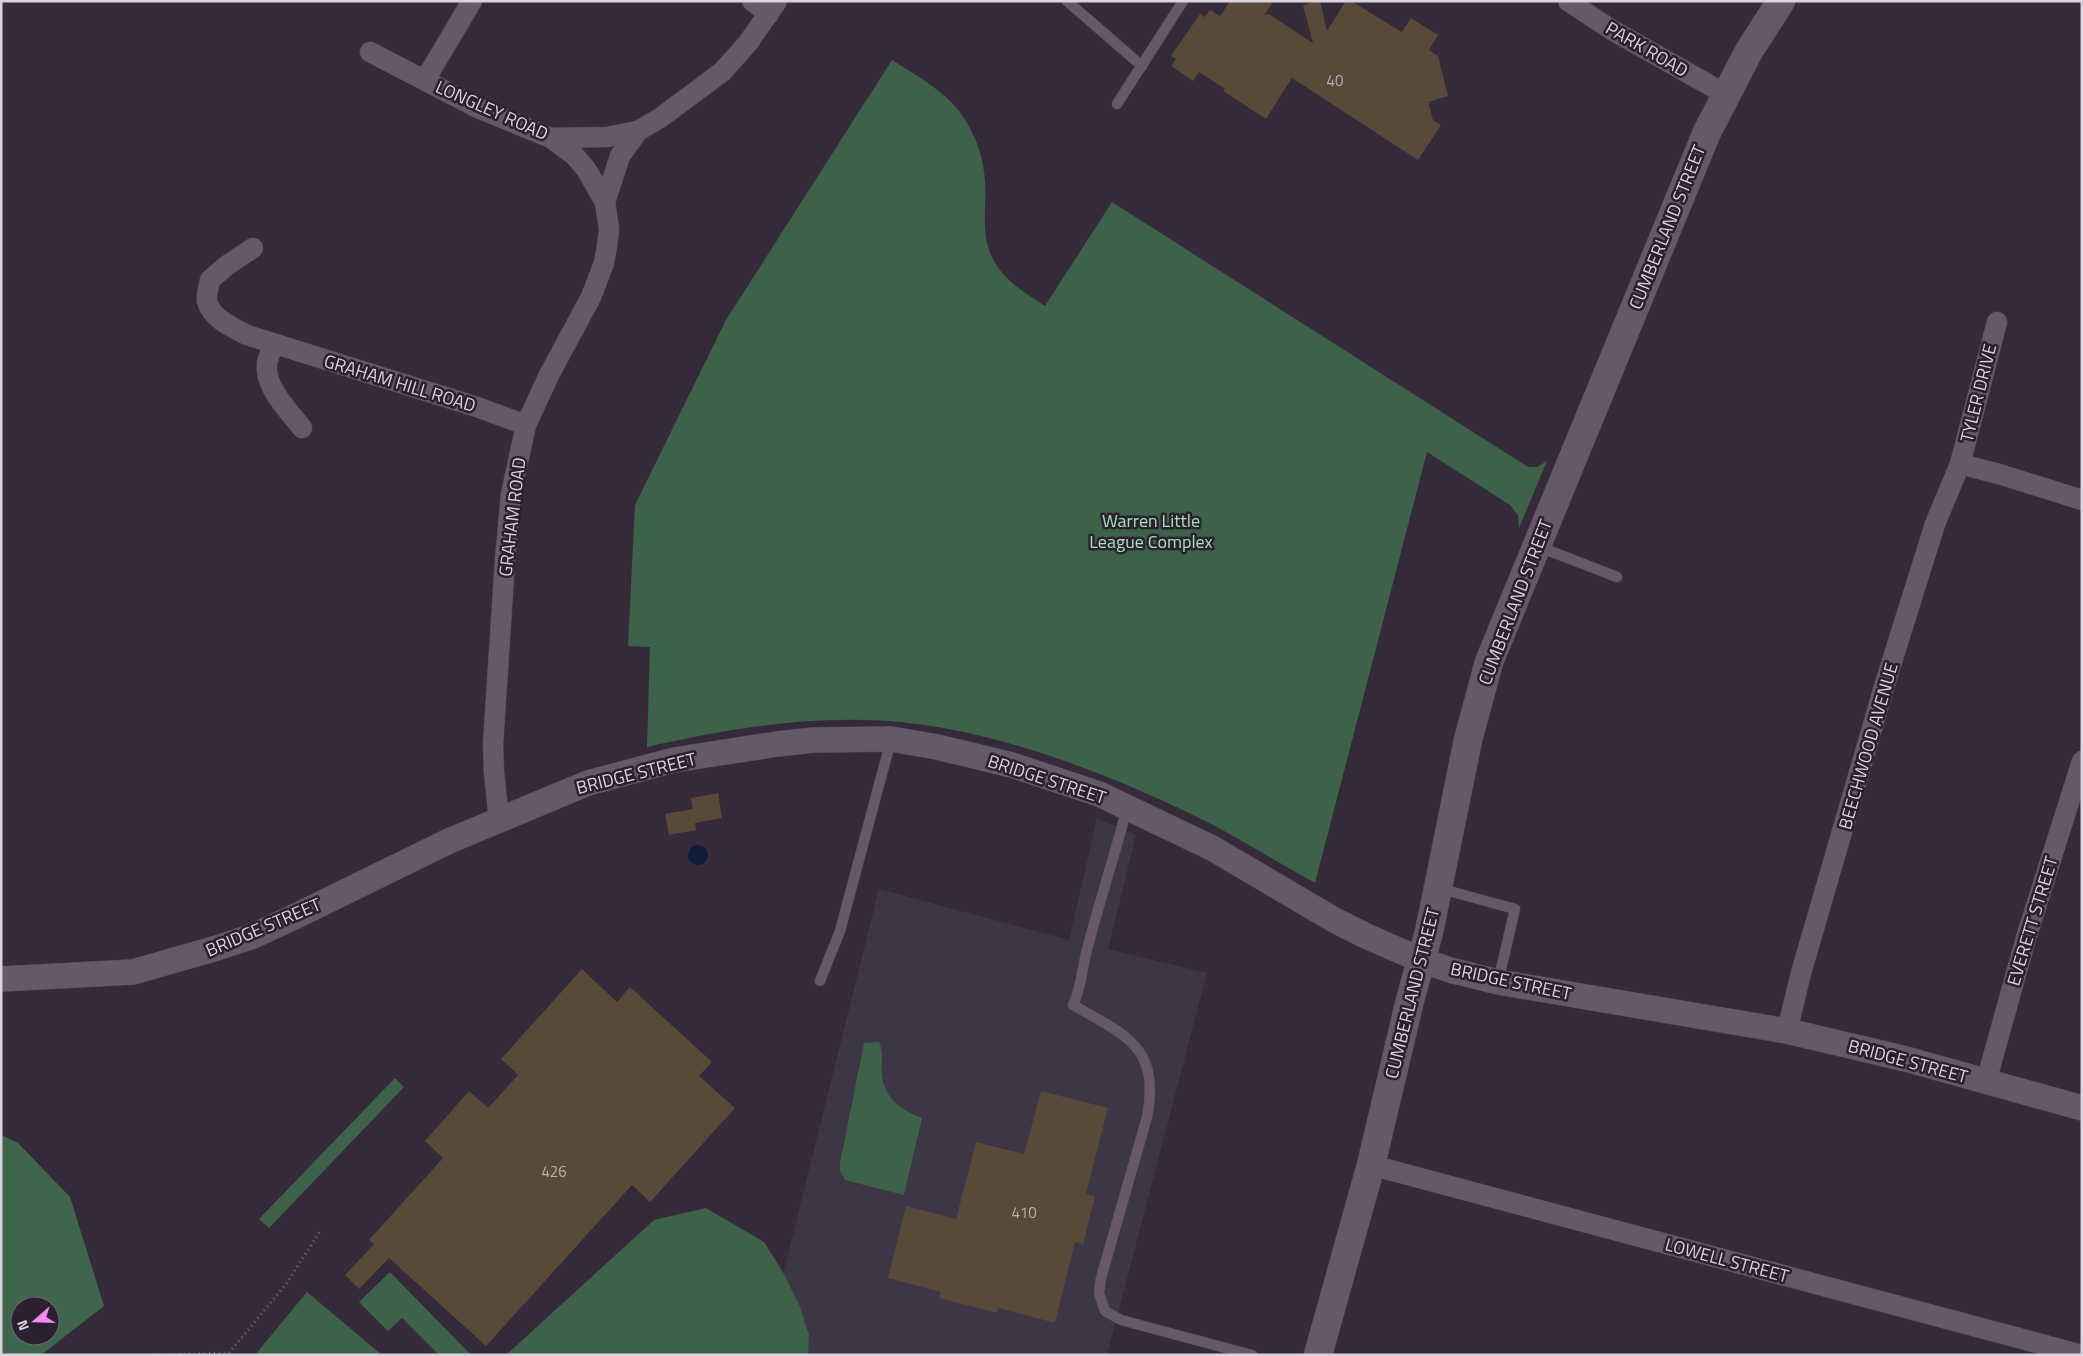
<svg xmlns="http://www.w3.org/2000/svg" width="2083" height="1356" viewBox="0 0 2083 1356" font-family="'Titillium Web',sans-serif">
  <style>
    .education { fill: #3c3647 }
    .green { fill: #3d6249 }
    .forest { fill: #3f654c; fill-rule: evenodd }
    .water { fill: #0f1d3a }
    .building { fill: #584939 }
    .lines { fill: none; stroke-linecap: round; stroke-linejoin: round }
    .service-casing { stroke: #524856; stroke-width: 11 }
    .minor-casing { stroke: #524856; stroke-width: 21 }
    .tertiary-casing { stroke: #524856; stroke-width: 26 }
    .secondary-casing { stroke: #524856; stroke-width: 29 }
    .path { stroke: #6e6572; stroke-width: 3; stroke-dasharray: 1 4; stroke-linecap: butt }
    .service { stroke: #645869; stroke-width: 10 }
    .minor { stroke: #645869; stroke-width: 20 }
    .tertiary { stroke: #645869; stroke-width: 25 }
    .secondary { stroke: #645869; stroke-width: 28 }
    .labels { text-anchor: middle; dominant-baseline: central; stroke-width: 5; stroke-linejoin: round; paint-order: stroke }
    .number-label { font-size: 15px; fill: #bab0b4 }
    .street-label { font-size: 18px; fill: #dad3dd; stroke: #2b2030 }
    .park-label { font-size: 18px; fill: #a3e4b8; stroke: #2b2030 }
  </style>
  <rect width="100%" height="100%" fill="#352a3a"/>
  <path class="education" d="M 1097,818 L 1136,835 L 1108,949 L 1207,973 L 1107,1355 L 763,1355 L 879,889 L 1069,940 Z"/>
  <g class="green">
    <path d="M 892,60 C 915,75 942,89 959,111 C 974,131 984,156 985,182 C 987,215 978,241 1000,270 C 1012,286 1029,295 1045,306 L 1112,202 L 1528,467 L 1537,467 L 1547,461 L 1519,528 L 1518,515 L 1510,505 L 1427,452 L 1315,883 C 1282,865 1250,845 1217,827 C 1127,781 1017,737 917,724 C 828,712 735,727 647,747 L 650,647 L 628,646 L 635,505 L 726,320 Z"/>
    <path d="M 879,1042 C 884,1053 881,1062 882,1074 C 883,1097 902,1111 922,1118 L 904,1195 L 845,1180 L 840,1170 L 840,1163 L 864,1043 Z"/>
    <path d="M 395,1078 L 404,1087 L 269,1228 L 259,1219 Z"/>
    <path d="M 706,1208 L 764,1242 L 784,1274 L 800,1307 L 809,1335 L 808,1355 L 506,1355 L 654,1220 Z"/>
    <path d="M 390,1272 L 471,1355 L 439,1355 L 402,1318 L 388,1331 L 359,1302 Z"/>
    <path d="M 307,1292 L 382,1355 L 255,1355 Z"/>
  </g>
  <path class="forest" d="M 1,1135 L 18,1143 L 70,1197 L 104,1306 L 41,1355 L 1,1355 ZM 20,1306 L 50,1306 L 50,1336 L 20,1336 Z"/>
  <circle class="water" cx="698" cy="855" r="10"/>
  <g class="building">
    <path d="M 1230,1 L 1274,1 L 1264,15 L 1269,14 L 1313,43 L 1303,5 L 1317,1 L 1320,1 L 1327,31 L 1346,1 L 1351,1 L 1402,32 L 1411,18 L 1438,35 L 1429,50 L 1438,56 L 1448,96 L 1428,102 L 1433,120 L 1441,125 L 1418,160 L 1292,78 L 1266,119 L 1223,91 L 1225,89 L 1199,72 L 1193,81 L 1171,66 L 1176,59 L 1171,56 L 1200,14 L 1205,17 L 1210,10 L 1220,16 Z"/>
    <path d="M 718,793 L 722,818 L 695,823 L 696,830 L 669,835 L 665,814 L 693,809 L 691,798 Z"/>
    <path d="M 582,969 L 617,1002 L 630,987 L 712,1062 L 699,1076 L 735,1108 L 650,1202 L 632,1185 L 486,1346 L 389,1258 L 359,1289 L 345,1275 L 374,1244 L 369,1240 L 443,1158 L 425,1141 L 469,1091 L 488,1108 L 518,1075 L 501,1059 Z"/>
    <path d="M 1041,1091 L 1108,1108 L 1086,1194 L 1095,1196 L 1083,1244 L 1075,1242 L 1055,1323 L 999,1308 L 997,1313 L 939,1298 L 941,1292 L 888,1278 L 906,1206 L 956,1219 L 976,1142 L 1024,1154 Z"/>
  </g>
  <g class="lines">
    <g class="service-casing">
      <g id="service">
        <path d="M 1067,1 L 1142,66"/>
        <path d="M 1117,104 L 1183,1"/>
        <path d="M 1537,546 L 1617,577"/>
        <path d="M 1127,808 C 1115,854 1100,900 1088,946 C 1082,966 1082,987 1073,1005 C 1127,1036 1160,1047 1147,1117 L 1101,1278 L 1099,1293 L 1105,1311 L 1121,1320 L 1252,1355"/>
        <path d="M 1438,888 L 1515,909 L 1498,982"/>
        <path d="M 820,981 L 840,931 L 891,740"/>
      </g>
    </g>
    <g class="minor-casing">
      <g id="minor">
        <path d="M 752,1 L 769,14"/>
        <path d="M 1568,1 L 1612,30 L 1727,95"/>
        <path d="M 370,52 L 478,108 L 551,138 L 607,137 L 638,131 L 660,118 L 722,72 L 748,43 L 777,1"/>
        <path d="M 425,80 L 472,1"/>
        <path d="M 551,138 L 574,155 L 586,169 L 605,202"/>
        <path d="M 253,248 L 226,266 L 210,280 C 209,286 206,295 207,301 C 211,318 233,328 247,335 L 477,407 L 526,425"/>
        <path d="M 274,344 C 272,350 268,357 267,363 C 264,387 288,410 302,428"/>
        <path d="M 1960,464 L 1999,474 L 2082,500"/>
        <path d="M 499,821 L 494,772 L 493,745 L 505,560 L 511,494 L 526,425 L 549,375 L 591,297 L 604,263 L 607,246 L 609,229 L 605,202 L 620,156 L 638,131"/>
        <path d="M 1787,1031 L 1801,973 L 1884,687 L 1935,524 L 1960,464 L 1997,322"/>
        <path d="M 1986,1082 L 2026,938 L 2082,761"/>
        <path d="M 1371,1165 L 2082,1355"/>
      </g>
    </g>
    <g class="tertiary-casing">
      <path id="tertiary" d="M 1,979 L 133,972 L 217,948 L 253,936 L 292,918 L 449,841 L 588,783 L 674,760 L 777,744 L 814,740 L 891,739 L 937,747 L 1012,765 L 1099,794 L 1212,848 L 1336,921 L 1366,936 L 1421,960 L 1450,970 L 1498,982 L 1787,1031 L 1906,1059 L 2082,1108"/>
    </g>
    <g class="secondary-casing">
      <path id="secondary" d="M 1318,1355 L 1371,1165 L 1410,1000 L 1429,932 L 1468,740 L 1489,662 L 1707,132 L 1749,51 L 1781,1"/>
    </g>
    <path class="path" d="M 154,1355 L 229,1353 L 286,1284 L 321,1230"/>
    <use href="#service" class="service"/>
    <use href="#minor" class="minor"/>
    <use href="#tertiary" class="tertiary"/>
    <use href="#secondary" class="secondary"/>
  </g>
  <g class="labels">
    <g class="number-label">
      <text x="1335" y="80">40</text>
      <text x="554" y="1171">426</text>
      <text x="1024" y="1212">410</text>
    </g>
    <g class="street-label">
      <text transform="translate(1647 49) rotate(30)">PARK ROAD</text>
      <text transform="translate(492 110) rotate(24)">LONGLEY ROAD</text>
      <text transform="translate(1667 227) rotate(-68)">CUMBERLAND STREET</text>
      <text transform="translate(400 383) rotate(17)">GRAHAM HILL ROAD</text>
      <text transform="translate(1978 393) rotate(-76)">TYLER DRIVE</text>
      <text transform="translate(512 517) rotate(-83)">GRAHAM ROAD</text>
      <text transform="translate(1515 602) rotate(-69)">CUMBERLAND STREET</text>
      <text transform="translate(1868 746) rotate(-74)">BEECHWOOD AVENUE</text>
      <text transform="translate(636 773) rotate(-14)">BRIDGE STREET</text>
      <text transform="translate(1047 779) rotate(18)">BRIDGE STREET</text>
      <text transform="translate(2032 921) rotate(-73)">EVERETT STREET</text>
      <text transform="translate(263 927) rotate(-23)">BRIDGE STREET</text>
      <text transform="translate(1511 981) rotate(12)">BRIDGE STREET</text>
      <text transform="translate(1412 993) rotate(-76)">CUMBERLAND STREET</text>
      <text transform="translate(1908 1061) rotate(15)">BRIDGE STREET</text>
      <text transform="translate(1727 1260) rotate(15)">LOWELL STREET</text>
    </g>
    <g class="park-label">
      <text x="1151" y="520">Warren Little<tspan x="1151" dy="21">League Complex</tspan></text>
    </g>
  </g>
  <rect width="2083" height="1356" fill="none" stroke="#dad3dd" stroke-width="5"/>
  <g transform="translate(35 1321) rotate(250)"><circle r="24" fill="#2b2030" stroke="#716875"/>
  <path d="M0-4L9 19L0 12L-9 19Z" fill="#f589ee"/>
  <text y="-8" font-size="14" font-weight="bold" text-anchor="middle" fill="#dad3dd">N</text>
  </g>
</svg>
